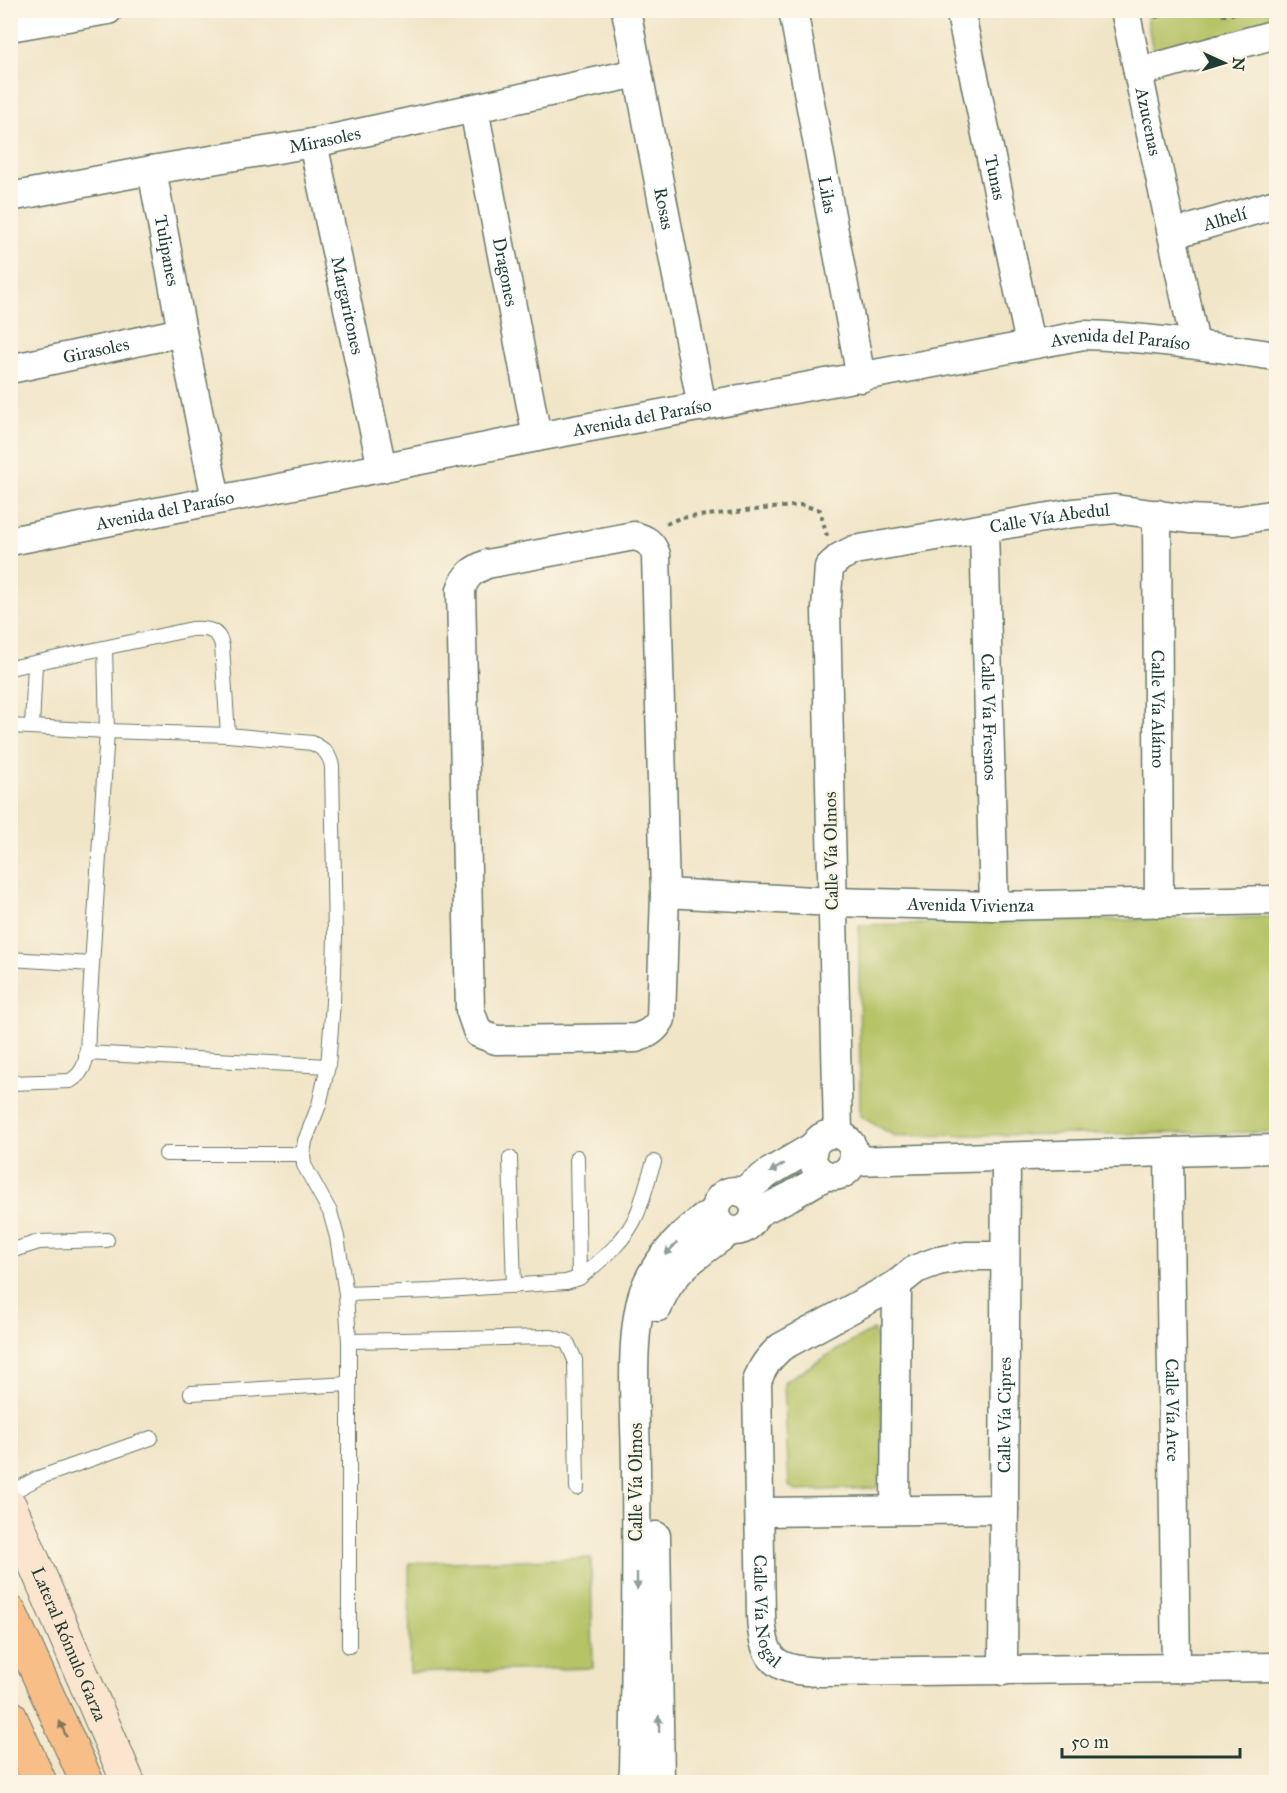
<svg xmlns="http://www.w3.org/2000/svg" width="1287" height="1793" viewBox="0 0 1287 1793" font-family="'IM FELL Great Primer',serif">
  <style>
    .green { fill: #b6c366; stroke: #6a804d; stroke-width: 1.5 }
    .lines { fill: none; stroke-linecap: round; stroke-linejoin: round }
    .lane-casing { stroke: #687868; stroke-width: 16 }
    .street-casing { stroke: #687868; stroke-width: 31 }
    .secondary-casing { stroke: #687868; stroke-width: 35 }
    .primary-casing { stroke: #687868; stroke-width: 35 }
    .path { stroke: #687868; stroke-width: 4; stroke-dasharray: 4.5 4.5; stroke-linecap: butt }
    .lane { stroke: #fff; stroke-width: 14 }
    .street { stroke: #fff; stroke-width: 28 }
    .secondary { stroke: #fce5cf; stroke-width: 33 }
    .primary { stroke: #f7be88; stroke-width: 33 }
    .oneway { fill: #8f9e9a }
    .oneway2 { fill: #80775a }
    .labels { text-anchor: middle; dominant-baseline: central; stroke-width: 5; stroke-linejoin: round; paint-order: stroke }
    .street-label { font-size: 18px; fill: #1f3d34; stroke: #fcf5e5 }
  </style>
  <rect width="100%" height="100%" fill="#fcf5e5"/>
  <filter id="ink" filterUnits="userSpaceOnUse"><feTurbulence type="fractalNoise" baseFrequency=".0167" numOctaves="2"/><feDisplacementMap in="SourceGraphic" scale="12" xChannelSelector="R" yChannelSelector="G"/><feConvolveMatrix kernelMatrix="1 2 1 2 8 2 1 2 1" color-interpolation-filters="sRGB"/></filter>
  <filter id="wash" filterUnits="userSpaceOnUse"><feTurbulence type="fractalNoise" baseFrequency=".008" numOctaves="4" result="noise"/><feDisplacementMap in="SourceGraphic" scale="24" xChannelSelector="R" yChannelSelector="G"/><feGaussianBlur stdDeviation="1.35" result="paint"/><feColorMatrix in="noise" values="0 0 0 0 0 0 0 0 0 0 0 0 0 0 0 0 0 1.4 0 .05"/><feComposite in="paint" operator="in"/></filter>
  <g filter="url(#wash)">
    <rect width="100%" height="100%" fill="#f1e5c8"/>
    <g class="green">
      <path d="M 1146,11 L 1276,11 L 1276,23 L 1163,54 L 1152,47 Z"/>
      <path d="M 1276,917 L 1276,1132 L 895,1136 L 860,1116 L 859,925 Z"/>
      <path d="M 873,1330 L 881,1346 L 883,1482 L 875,1488 L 796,1491 L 789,1486 L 784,1382 L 830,1354 Z"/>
      <path d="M 591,1558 L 593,1668 L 410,1673 L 409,1563 Z"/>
    </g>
  </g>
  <g filter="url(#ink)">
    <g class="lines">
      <g class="lane-casing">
        <g id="lane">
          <path d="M 10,668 L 192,629 C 206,628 219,629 222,646 L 228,735"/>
          <path d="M 10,726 L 107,731 L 228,735 L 312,743 C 324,749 329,753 332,766 L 335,937 L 333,1002 L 328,1066 L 86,1053"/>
          <path d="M 32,727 L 35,664"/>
          <path d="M 10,959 L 92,964"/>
          <path d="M 328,1066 L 319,1105 L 305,1141 L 303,1154 L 304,1165 L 330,1212 L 337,1237 L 346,1294 L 432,1291 L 566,1282 L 579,1278 L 577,1157"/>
          <path d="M 10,1083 L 70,1081 C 90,1070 87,1048 88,1028 L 107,731 L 105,648"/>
          <path d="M 166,1154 L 303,1154"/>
          <path d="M 510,1158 L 514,1286"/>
          <path d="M 10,1251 L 39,1242 L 107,1240"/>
          <path d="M 579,1278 C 602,1260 627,1240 638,1212 C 644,1196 648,1178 654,1162"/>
          <path d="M 346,1294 L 349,1341 L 349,1646"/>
          <path d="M 349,1341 L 551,1337 L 567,1342 L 575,1360 L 577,1488"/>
          <path d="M 191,1393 L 349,1384"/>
          <path d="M 10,1493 L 38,1478 L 151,1438"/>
        </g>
      </g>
      <g class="street-casing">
        <g id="street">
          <path id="s1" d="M 626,10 L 702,407"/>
          <path id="s2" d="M 793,10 L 861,378"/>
          <path id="s3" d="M 960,10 L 1030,344"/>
          <path id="s4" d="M 1125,10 L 1195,344"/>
          <path d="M 10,27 L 108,10"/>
          <path d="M 1138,72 L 1276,34"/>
          <path id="s5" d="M 474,109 L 537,437"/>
          <path id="s6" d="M 313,143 L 382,468"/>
          <path id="s7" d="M 152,170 L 182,332 L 216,499"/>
          <path id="s8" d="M 10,197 L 152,170 L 313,143 L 637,73"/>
          <path id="s9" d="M 1173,234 L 1276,204"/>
          <path id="s10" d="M 10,369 L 182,332"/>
          <path id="s11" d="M 1157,514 L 1159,903"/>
          <path id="s12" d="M 984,528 L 994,906"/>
          <path d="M 634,536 C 646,539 652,543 656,555 L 665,893 L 661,1019 C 655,1030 648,1034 636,1038 L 496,1040 L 478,1033 L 470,1010 L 461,590 C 465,575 473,570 487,564 Z"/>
          <path id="s13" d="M 10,541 L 537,437 L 1084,335 C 1149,337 1212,347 1276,356"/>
          <path id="s14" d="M 665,893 L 832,902 L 994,906 L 1276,900"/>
          <path id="s15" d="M 838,1134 L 826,609 L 829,567 L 840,557 L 854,550 L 1073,513 L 1115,509 L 1189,519 L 1234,521 L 1276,514"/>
          <circle cx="833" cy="1155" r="21"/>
          <path id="s16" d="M 1169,1152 L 1176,1668"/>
          <path d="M 853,1161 L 1276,1149"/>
          <circle cx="735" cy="1211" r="20"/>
          <path d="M 742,1192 L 770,1172 L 814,1146"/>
          <path d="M 755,1214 L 789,1197 L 827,1175"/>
          <path id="s17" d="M 1004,1256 L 966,1256 L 938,1261 L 916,1269 L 897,1284 L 781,1347 C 769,1358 762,1366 757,1382 L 761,1615 C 763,1663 776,1670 821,1672 L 1276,1667"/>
          <path d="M 658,1307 C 670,1270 701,1253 730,1231"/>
          <path d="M 895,1510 L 897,1284"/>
          <path d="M 760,1512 L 1004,1509"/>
          <path d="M 656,1536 L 660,1782"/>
          <path id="s18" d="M 1003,1671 L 1006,1157"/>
          <path d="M 632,1782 L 634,1770 C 636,1669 637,1569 636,1469 C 636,1417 628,1339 644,1291 C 656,1258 686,1230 715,1210"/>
        </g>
      </g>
      <g class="secondary-casing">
        <g id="secondary">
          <path id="s19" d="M 10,1506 L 128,1782"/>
        </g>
      </g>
      <g class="primary-casing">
        <g id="primary">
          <path d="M 10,1612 L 87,1782"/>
          <path d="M 10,1716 L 40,1782"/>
        </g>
      </g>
      <g class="path">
        <path d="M 1214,10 C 1222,17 1230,17 1238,10"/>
        <path d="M 1155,17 L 1188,10"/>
        <path d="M 666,524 L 680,518 L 801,505 L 820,510 L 827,536"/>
      </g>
      <use href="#lane" class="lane"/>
      <use href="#street" class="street"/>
      <use href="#secondary" class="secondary"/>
      <use href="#primary" class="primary"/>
    </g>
    <defs><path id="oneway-solid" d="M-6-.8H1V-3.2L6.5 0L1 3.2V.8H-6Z" transform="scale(1.5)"/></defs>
    <g class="oneway">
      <use href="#oneway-solid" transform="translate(777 1168) rotate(149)"/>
      <use href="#oneway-solid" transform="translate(671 1249) rotate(134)"/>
      <use href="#oneway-solid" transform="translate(637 1581) rotate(90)"/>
      <use href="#oneway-solid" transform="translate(659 1724) rotate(-91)"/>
    </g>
    <use class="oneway2" href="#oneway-solid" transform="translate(63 1729) rotate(-114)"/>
  </g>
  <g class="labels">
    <g class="street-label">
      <text stroke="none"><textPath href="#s4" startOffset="114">Azucenas</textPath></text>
      <text stroke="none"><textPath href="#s8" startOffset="320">Mirasoles</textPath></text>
      <text stroke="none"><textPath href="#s3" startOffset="171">Tunas</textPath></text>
      <text stroke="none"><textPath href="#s2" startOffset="188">Lilas</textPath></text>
      <text stroke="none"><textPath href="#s1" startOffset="202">Rosas</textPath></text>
      <text stroke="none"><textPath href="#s9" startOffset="54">Alhelí</textPath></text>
      <text stroke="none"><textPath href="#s7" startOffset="82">Tulipanes</textPath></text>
      <text stroke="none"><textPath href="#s5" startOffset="166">Dragones</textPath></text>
      <text stroke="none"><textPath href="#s6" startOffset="166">Margaritones</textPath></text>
      <text stroke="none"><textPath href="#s13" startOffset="1130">Avenida del Paraíso</textPath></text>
      <text stroke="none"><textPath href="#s10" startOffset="88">Girasoles</textPath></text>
      <text stroke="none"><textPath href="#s13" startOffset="644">Avenida del Paraíso</textPath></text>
      <text stroke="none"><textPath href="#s13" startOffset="158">Avenida del Paraíso</textPath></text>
      <text stroke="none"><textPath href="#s15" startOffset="796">Calle Vía Abedul</textPath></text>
      <text stroke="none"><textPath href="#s11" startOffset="195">Calle Vía Alámo</textPath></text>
      <text stroke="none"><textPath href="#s12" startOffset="189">Calle Vía Fresnos</textPath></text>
      <text transform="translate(831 851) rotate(-91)">Calle Vía Olmos</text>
      <text stroke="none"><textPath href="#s14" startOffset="306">Avenida Vivienza</textPath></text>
      <text stroke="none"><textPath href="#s16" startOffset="258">Calle Vía Arce</textPath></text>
      <text stroke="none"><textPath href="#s18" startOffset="256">Calle Vía Cipres</textPath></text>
      <text transform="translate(636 1482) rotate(-90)">Calle Vía Olmos</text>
      <text stroke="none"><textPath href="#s17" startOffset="519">Calle Vía Nogal</textPath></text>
      <text stroke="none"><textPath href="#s19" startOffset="150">Lateral Rómulo Garza</textPath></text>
    </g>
  </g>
  <rect width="1287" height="1793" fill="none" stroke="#fcf5e5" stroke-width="36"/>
  <g transform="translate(1224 63) rotate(94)" stroke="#fcf5e5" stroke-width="4.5" paint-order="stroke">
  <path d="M0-4.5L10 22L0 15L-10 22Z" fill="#1f3d34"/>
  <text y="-9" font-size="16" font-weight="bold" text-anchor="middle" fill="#1f3d34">N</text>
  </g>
  <path d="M1062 1748v9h178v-9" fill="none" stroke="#1f3d34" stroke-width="3"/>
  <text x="1071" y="1748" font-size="18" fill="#1f3d34" stroke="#fcf5e5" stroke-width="4.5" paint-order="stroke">50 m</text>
</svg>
